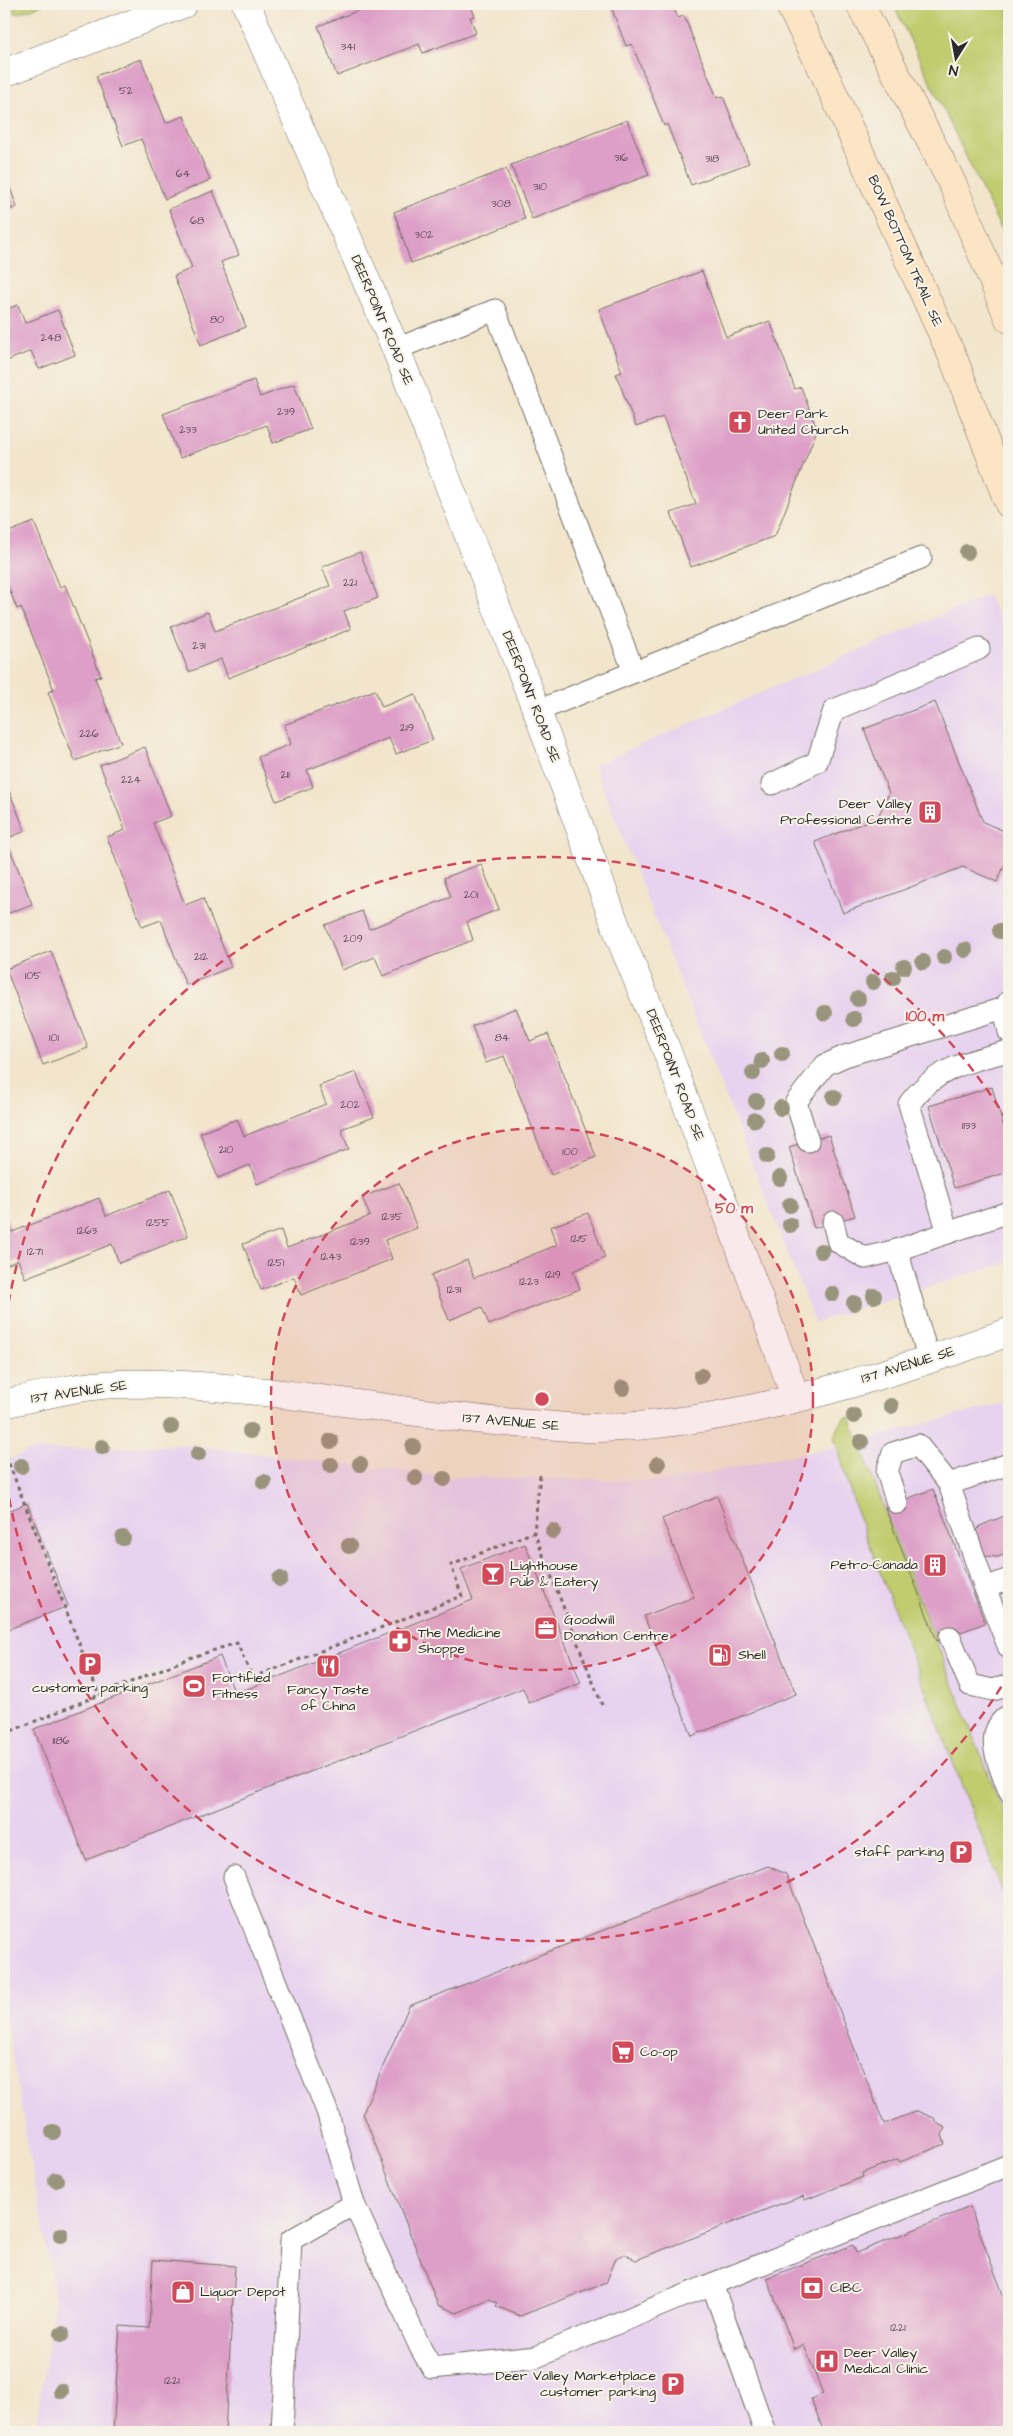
<svg xmlns="http://www.w3.org/2000/svg" width="1013" height="2436" viewBox="0 0 1013 2436" font-family="'Architects Daughter',sans-serif">
  <style>
    .built { fill: #e7d2ef }
    .green { fill: #c0cc6e; stroke: #767c4c }
    .building { fill: #dd9ec7 }
    .lines { fill: none; stroke-linecap: round; stroke-linejoin: round }
    .service-casing { stroke: #716c63; stroke-width: 23 }
    .minor-casing { stroke: #716c63; stroke-width: 29 }
    .tertiary-casing { stroke: #716c63; stroke-width: 29 }
    .secondary-casing { stroke: #716c63; stroke-width: 29 }
    .path { stroke: #716c63; stroke-width: 3; stroke-dasharray: 4 4; stroke-linecap: butt }
    .service { stroke: #fff; stroke-width: 21 }
    .minor { stroke: #fff; stroke-width: 28 }
    .tertiary { stroke: #fff; stroke-width: 28 }
    .secondary { stroke: #fce5c4; stroke-width: 28 }
    .tree { fill: #99957d }
    .ring { fill: none; stroke: #d1495b; stroke-width: 2.5; stroke-dasharray: 9 6 }
    .labels { text-anchor: middle; dominant-baseline: central; stroke-width: 4; stroke-linejoin: round; paint-order: stroke }
    .number-label { font-size: 11px; fill: #584852 }
    .street-label { font-size: 14px; fill: #2b2b2b; stroke: #f7f3e8 }
    .poi-label { font-size: 14px; fill: #2b2b2b; stroke: #f7f3e8; text-anchor: start }
    .centre { fill: #d1495b; stroke: #f7f3e8; stroke-width: 2.5 }
    .ring-label { font-size: 15px; text-anchor: middle; font-weight: bold; fill: #d1495b; stroke: #f7f3e8; stroke-width: 4; stroke-linejoin: round; paint-order: stroke }
  </style>
  <rect width="100%" height="100%" fill="#f7f3e8"/>
  <filter id="ink" filterUnits="userSpaceOnUse"><feTurbulence type="fractalNoise" baseFrequency=".02" numOctaves="2"/><feDisplacementMap in="SourceGraphic" scale="10" xChannelSelector="R" yChannelSelector="G"/><feConvolveMatrix kernelMatrix="1 2 1 2 8 2 1 2 1" color-interpolation-filters="sRGB"/></filter>
  <filter id="wash" filterUnits="userSpaceOnUse"><feTurbulence type="fractalNoise" baseFrequency=".0096" numOctaves="4" result="noise"/><feDisplacementMap in="SourceGraphic" scale="20" xChannelSelector="R" yChannelSelector="G"/><feGaussianBlur stdDeviation="1.12" result="paint"/><feColorMatrix in="noise" values="0 0 0 0 0 0 0 0 0 0 0 0 0 0 0 0 0 1.4 0 .05"/><feComposite in="paint" operator="in"/></filter>
  <g filter="url(#wash)">
    <rect width="100%" height="100%" fill="#f2e5cc"/>
    <g class="built">
      <path d="M 988,595 L 1009,639 L 1009,1262 L 815,1322 L 594,765 Z"/>
      <path d="M 1009,1402 L 1009,2432 L 35,2432 L 55,2298 L 4,2008 L 4,1462 L 30,1451 L 186,1445 L 449,1477 L 668,1481 L 835,1447 Z"/>
    </g>
    <g class="green">
      <path d="M 12,4 L 45,4 L 16,14 Z"/>
      <path d="M 893,4 L 1009,4 L 1009,246 Z"/>
      <path d="M 850,1417 L 903,1558 L 1009,1825 L 1009,1908 L 856,1510 L 834,1436 L 844,1418 Z"/>
    </g>
    <g id="blocks">
      <g class="building">
        <path d="M 375,4 L 470,4 L 475,16 L 470,17 L 476,33 L 423,53 L 419,44 L 337,76 L 318,26 Z"/>
        <path d="M 610,4 L 672,4 L 678,18 L 684,16 L 717,98 L 723,96 L 749,163 L 691,185 L 667,124 L 664,126 L 632,44 L 626,46 Z"/>
        <path d="M 141,59 L 166,123 L 184,116 L 210,180 L 165,199 L 141,139 L 123,146 L 96,76 Z"/>
        <path d="M 627,120 L 649,175 L 532,219 L 511,165 Z"/>
        <path d="M 4,163 L 9,175 L 6,177 L 17,207 L 4,212 Z"/>
        <path d="M 506,169 L 525,219 L 411,263 L 394,212 Z"/>
        <path d="M 213,191 L 239,255 L 221,262 L 246,327 L 201,345 L 174,276 L 192,268 L 169,209 Z"/>
        <path d="M 702,271 L 726,337 L 770,321 L 795,389 L 801,387 L 817,430 L 775,536 L 691,567 L 671,513 L 696,504 L 663,417 L 636,427 L 616,374 L 622,372 L 599,309 Z"/>
        <path d="M 18,305 L 25,323 L 58,310 L 75,355 L 39,369 L 31,351 L 4,362 L 4,310 Z"/>
        <path d="M 254,380 L 260,397 L 294,384 L 311,429 L 273,443 L 267,425 L 180,458 L 163,414 Z"/>
        <path d="M 34,522 L 60,587 L 65,585 L 101,676 L 95,678 L 121,743 L 75,761 L 48,692 L 54,690 L 21,607 L 17,609 L 4,576 L 4,534 Z"/>
        <path d="M 360,552 L 378,598 L 344,611 L 351,629 L 228,678 L 221,659 L 189,672 L 171,627 L 208,612 L 215,631 L 330,586 L 322,567 Z"/>
        <path d="M 375,690 L 382,707 L 415,694 L 433,740 L 396,754 L 389,738 L 307,770 L 313,787 L 276,801 L 258,757 L 291,744 L 284,725 Z"/>
        <path d="M 935,702 L 983,822 L 1009,833 L 1009,855 L 997,882 L 963,867 L 843,913 L 815,842 L 878,817 L 889,793 L 864,729 Z"/>
        <path d="M 145,747 L 171,816 L 153,823 L 185,905 L 203,898 L 231,967 L 186,985 L 161,920 L 142,927 L 107,837 L 125,830 L 100,765 Z"/>
        <path d="M 4,778 L 25,831 L 6,839 L 32,904 L 4,915 Z"/>
        <path d="M 481,864 L 499,909 L 467,922 L 473,940 L 383,976 L 375,957 L 342,970 L 325,925 L 362,911 L 369,929 L 451,897 L 444,878 Z"/>
        <path d="M 51,951 L 88,1048 L 43,1065 L 6,969 Z"/>
        <path d="M 516,1008 L 530,1041 L 548,1034 L 596,1157 L 551,1175 L 504,1056 L 486,1063 L 472,1026 Z"/>
        <path d="M 356,1072 L 374,1117 L 341,1129 L 349,1149 L 257,1184 L 250,1165 L 218,1178 L 200,1133 L 237,1119 L 244,1136 L 326,1104 L 319,1086 Z"/>
        <path d="M 992,1087 L 1009,1144 L 1009,1172 L 954,1188 L 929,1106 Z"/>
        <path d="M 829,1135 L 855,1216 L 814,1228 L 789,1147 Z"/>
        <path d="M 399,1183 L 417,1228 L 385,1240 L 392,1259 L 301,1295 L 294,1277 L 261,1290 L 243,1244 L 281,1230 L 287,1248 L 370,1216 L 362,1197 Z"/>
        <path d="M 170,1190 L 188,1236 L 119,1263 L 112,1244 L 25,1278 L 18,1260 L 4,1266 L 4,1212 L 12,1232 L 99,1198 L 106,1216 Z"/>
        <path d="M 588,1213 L 605,1258 L 573,1271 L 580,1289 L 489,1325 L 482,1307 L 449,1320 L 431,1275 L 467,1260 L 474,1278 L 557,1245 L 550,1227 Z"/>
        <path d="M 933,1489 L 985,1623 L 937,1641 L 885,1507 Z"/>
        <path d="M 717,1496 L 796,1694 L 692,1736 L 644,1616 L 694,1597 L 662,1519 Z"/>
        <path d="M 27,1503 L 68,1606 L 4,1631 L 4,1513 Z"/>
        <path d="M 1009,1514 L 1009,1553 L 998,1557 L 985,1556 L 981,1551 L 976,1538 L 977,1531 L 980,1526 Z"/>
        <path d="M 525,1544 L 581,1683 L 529,1703 L 523,1688 L 86,1860 L 34,1729 L 220,1656 L 235,1694 L 473,1600 L 461,1569 Z"/>
        <path d="M 768,1866 L 786,1874 L 884,2124 L 917,2111 L 934,2118 L 937,2123 L 945,2128 L 942,2135 L 945,2144 L 900,2162 L 898,2159 L 862,2173 L 863,2177 L 805,2200 L 804,2196 L 775,2206 L 636,2260 L 624,2254 L 616,2258 L 606,2283 L 520,2316 L 496,2306 L 498,2303 L 489,2299 L 457,2313 L 438,2305 L 363,2113 L 409,2006 Z"/>
        <path d="M 970,2207 L 1009,2310 L 1009,2432 L 824,2432 L 811,2399 L 823,2394 L 804,2345 L 794,2349 L 767,2278 L 853,2245 L 856,2253 Z"/>
        <path d="M 153,2260 L 235,2266 L 225,2432 L 113,2432 L 120,2326 L 149,2328 Z"/>
      </g>
    </g>
  </g>
  <g filter="url(#ink)">
    <use href="#blocks" fill-opacity="0" stroke="#716c63" stroke-width="1"/>
    <g class="lines">
      <g class="service-casing">
        <g id="service">
          <path d="M 396,349 L 495,310 L 634,672 L 537,711"/>
          <path d="M 634,672 L 921,558"/>
          <path d="M 772,784 L 817,762 L 834,710 L 979,649"/>
          <path d="M 1009,1001 L 1004,1008 L 1009,1032"/>
          <path d="M 808,1141 L 796,1102 L 825,1065 L 845,1056 L 1004,1008"/>
          <path d="M 833,1222 L 838,1242 L 865,1258 L 897,1250"/>
          <path d="M 948,1233 L 909,1104 C 935,1068 969,1061 1009,1051"/>
          <path d="M 929,1360 L 897,1250 L 1009,1212"/>
          <path d="M 949,1484 L 1009,1464"/>
          <path d="M 897,1503 L 887,1472 L 893,1453 L 918,1445 L 949,1484 L 985,1588 L 1009,1648"/>
          <path d="M 985,1588 L 1009,1579"/>
          <path d="M 950,1637 L 970,1685 L 993,1690 L 1009,1685"/>
          <path d="M 1009,1715 C 981,1733 1000,1767 1009,1791"/>
          <path d="M 234,1877 L 327,2111 L 354,2204 L 291,2240 L 282,2432"/>
          <path d="M 354,2204 L 421,2349 L 432,2368 L 536,2357 L 712,2284 L 765,2432"/>
          <path d="M 712,2284 L 1009,2165"/>
        </g>
      </g>
      <g class="minor-casing">
        <g id="minor">
          <path d="M 246,4 L 396,349 L 537,711 L 621,940 L 665,1046 L 796,1398"/>
          <path d="M 4,73 L 183,4"/>
        </g>
      </g>
      <g class="tertiary-casing">
        <path id="tertiary" d="M 4,1404 C 42,1395 81,1385 120,1384 C 258,1381 392,1415 529,1424 C 552,1425 577,1429 601,1428 C 737,1424 882,1377 1009,1332"/>
      </g>
      <g class="secondary-casing">
        <g id="secondary">
          <path d="M 789,4 L 820,64 L 954,360 L 1009,504"/>
          <path d="M 860,4 L 953,185 L 1009,319"/>
        </g>
      </g>
      <g class="path">
        <path d="M 6,1456 L 99,1695"/>
        <path d="M 540,1475 L 534,1532 L 602,1705"/>
        <path d="M 4,1734 L 189,1658 L 237,1643 L 252,1677 L 275,1669 L 462,1596 L 451,1565 L 534,1532"/>
      </g>
      <use href="#service" class="service"/>
      <use href="#minor" class="minor"/>
      <use href="#tertiary" class="tertiary"/>
      <use href="#secondary" class="secondary"/>
    </g>
    <g class="tree">
      <circle cx="967" cy="552" r="8"/>
      <circle cx="1000" cy="931" r="8"/>
      <circle cx="965" cy="950" r="8"/>
      <circle cx="944" cy="957" r="8"/>
      <circle cx="923" cy="962" r="8"/>
      <circle cx="904" cy="967" r="8"/>
      <circle cx="893" cy="978" r="8"/>
      <circle cx="873" cy="982" r="8"/>
      <circle cx="858" cy="999" r="8"/>
      <circle cx="825" cy="1013" r="8"/>
      <circle cx="854" cy="1019" r="8"/>
      <circle cx="782" cy="1054" r="8"/>
      <circle cx="762" cy="1061" r="8"/>
      <circle cx="753" cy="1073" r="8"/>
      <circle cx="834" cy="1097" r="8"/>
      <circle cx="756" cy="1101" r="8"/>
      <circle cx="781" cy="1108" r="8"/>
      <circle cx="755" cy="1120" r="8"/>
      <circle cx="767" cy="1156" r="8"/>
      <circle cx="780" cy="1178" r="8"/>
      <circle cx="790" cy="1205" r="8"/>
      <circle cx="790" cy="1225" r="8"/>
      <circle cx="821" cy="1251" r="8"/>
      <circle cx="832" cy="1294" r="8"/>
      <circle cx="874" cy="1296" r="8"/>
      <circle cx="854" cy="1303" r="8"/>
      <circle cx="701" cy="1376" r="8"/>
      <circle cx="623" cy="1388" r="8"/>
      <circle cx="891" cy="1406" r="8"/>
      <circle cx="854" cy="1416" r="8"/>
      <circle cx="171" cy="1427" r="8"/>
      <circle cx="250" cy="1431" r="8"/>
      <circle cx="331" cy="1441" r="8"/>
      <circle cx="861" cy="1442" r="8"/>
      <circle cx="102" cy="1447" r="8"/>
      <circle cx="413" cy="1447" r="8"/>
      <circle cx="198" cy="1454" r="8"/>
      <circle cx="360" cy="1464" r="8"/>
      <circle cx="658" cy="1464" r="8"/>
      <circle cx="331" cy="1465" r="8"/>
      <circle cx="21" cy="1466" r="8"/>
      <circle cx="415" cy="1478" r="8"/>
      <circle cx="444" cy="1479" r="8"/>
      <circle cx="264" cy="1482" r="8"/>
      <circle cx="553" cy="1531" r="8"/>
      <circle cx="123" cy="1538" r="8"/>
      <circle cx="349" cy="1546" r="8"/>
      <circle cx="280" cy="1579" r="8"/>
      <circle cx="53" cy="2132" r="8"/>
      <circle cx="56" cy="2180" r="8"/>
      <circle cx="61" cy="2235" r="8"/>
      <circle cx="62" cy="2334" r="8"/>
      <circle cx="61" cy="2391" r="8"/>
    </g>
  </g>
  <circle cx="542" cy="1399" r="271" fill="#d1495b" fill-opacity=".12"/>
  <g class="ring">
    <circle cx="542" cy="1399" r="271"/>
    <path d="M1009 1674A542 542 0 0 1 4 1465M4 1333A542 542 0 0 1 1009 1124"/>
  </g>
  <defs>
    <g id="church-square" transform="scale(1.25)"><rect x="-9" y="-9" width="18" height="18" rx="4" fill="#d1495b" stroke="#f7f3e8"/><path d="M-1.2-6h2.4v3.5h3.3v2.4h-3.3V6h-2.4V-.1h-3.3v-2.4h3.3Z" fill="#fff"/></g>
    <g id="building-square" transform="scale(1.25)"><rect x="-9" y="-9" width="18" height="18" rx="4" fill="#d1495b" stroke="#f7f3e8"/><path d="M-4-6H4V6H1V3H-1V6H-4ZM-2.5-4.3h1.7v1.8h-1.7ZM.8-4.3h1.7v1.8H.8ZM-2.5-1h1.7V.8h-1.7ZM.8-1h1.7V.8H.8Z" fill="#fff"/></g>
    <g id="bar-square" transform="scale(1.25)"><rect x="-9" y="-9" width="18" height="18" rx="4" fill="#d1495b" stroke="#f7f3e8"/><path d="M-6-5H6L.8 .8V4.5H3.5V6h-7V4.5H-.8V.8Z" fill="#fff"/></g>
    <g id="office-square" transform="scale(1.25)"><rect x="-9" y="-9" width="18" height="18" rx="4" fill="#d1495b" stroke="#f7f3e8"/><path d="M-6-3h4V-5.5h4V-3h4V5H-6ZM-1-4.5V-3h2v-1.5ZM-6 0V1H6V0Z" fill="#fff"/></g>
    <g id="pharmacy-square" transform="scale(1.25)"><rect x="-9" y="-9" width="18" height="18" rx="4" fill="#d1495b" stroke="#f7f3e8"/><path d="M-2-6h4v4h4v4h-4v4h-4v-4h-4v-4h4Z" fill="#fff"/></g>
    <g id="fuel-square" transform="scale(1.25)"><rect x="-9" y="-9" width="18" height="18" rx="4" fill="#d1495b" stroke="#f7f3e8"/><path d="M-5.5-6h7V0h2V4h1.3V-2.5L3-4.5l.8-.8L6-3V5H2.5V1h-1V6h-7ZM-4.2-4.7v3.2H.2V-4.7Z" fill="#fff"/></g>
    <g id="parking-square" transform="scale(1.25)"><rect x="-9" y="-9" width="18" height="18" rx="4" fill="#d1495b" stroke="#f7f3e8"/><path d="M-3.5-5.5H1a3.5 3.5 0 0 1 0 7H-1V5.5H-3.5ZM-1-3.4V-.6H.8a1.4 1.4 0 0 0 0-2.8Z" fill="#fff"/></g>
    <g id="restaurant-square" transform="scale(1.25)"><rect x="-9" y="-9" width="18" height="18" rx="4" fill="#d1495b" stroke="#f7f3e8"/><path d="M-5-6h1v4h1v-4h1v4h1v-4h1v5L-1.5 .5V6h-2V.5L-5-1ZM5-6V6H3V1.5H1.5Q1.5-4 5-6Z" fill="#fff"/></g>
    <g id="stadium-square" transform="scale(1.25)"><rect x="-9" y="-9" width="18" height="18" rx="4" fill="#d1495b" stroke="#f7f3e8"/><path d="M0-5a6.5 5 0 1 0 0 10a6.5 5 0 1 0 0-10ZM-3.5-1.8h7v3.6h-7Z" fill="#fff"/></g>
    <g id="supermarket-square" transform="scale(1.25)"><rect x="-9" y="-9" width="18" height="18" rx="4" fill="#d1495b" stroke="#f7f3e8"/><path d="M-6-5.5h2.5l.6 2H6L4.5 2H-2.5L-4.4-4H-6ZM-1.5 3.2a1.3 1.3 0 1 0 .1 0ZM3 3.2a1.3 1.3 0 1 0 .1 0Z" fill="#fff"/></g>
    <g id="bank-square" transform="scale(1.25)"><rect x="-9" y="-9" width="18" height="18" rx="4" fill="#d1495b" stroke="#f7f3e8"/><path d="M-6-4H6V4H-6ZM0-2.3a2.3 2.3 0 1 0 0 4.6a2.3 2.3 0 1 0 0-4.6Z" fill="#fff"/></g>
    <g id="shop-square" transform="scale(1.25)"><rect x="-9" y="-9" width="18" height="18" rx="4" fill="#d1495b" stroke="#f7f3e8"/><path d="M-5-2.5h2.3a2.7 3.5 0 0 1 5.4 0H5L5.5 6h-11ZM-1.5-2.5h3a1.5 2.3 0 0 0-3 0Z" fill="#fff"/></g>
    <g id="hospital-square" transform="scale(1.25)"><rect x="-9" y="-9" width="18" height="18" rx="4" fill="#d1495b" stroke="#f7f3e8"/><path d="M-5-5h3v3.5h4V-5h3V5h-3V1.5h-4V5h-3Z" fill="#fff"/></g>
  </defs>
  <g fill-rule="evenodd">
    <use href="#church-square" x="740" y="422"/>
    <use href="#building-square" x="930" y="812"/>
    <use href="#building-square" x="935" y="1565"/>
    <use href="#bar-square" x="493" y="1574"/>
    <use href="#office-square" x="546" y="1628"/>
    <use href="#pharmacy-square" x="400" y="1641"/>
    <use href="#fuel-square" x="720" y="1655"/>
    <use href="#parking-square" x="90" y="1664"/>
    <use href="#restaurant-square" x="328" y="1666"/>
    <use href="#stadium-square" x="194" y="1686"/>
    <use href="#parking-square" x="961" y="1852"/>
    <use href="#supermarket-square" x="623" y="2052"/>
    <use href="#bank-square" x="812" y="2288"/>
    <use href="#shop-square" x="183" y="2292"/>
    <use href="#hospital-square" x="827" y="2361"/>
    <use href="#parking-square" x="673" y="2384"/>
  </g>
  <g class="labels">
    <g class="number-label">
      <text x="348" y="46">341</text>
      <text x="126" y="90">52</text>
      <text x="621" y="157">316</text>
      <text x="712" y="158">318</text>
      <text x="183" y="173">64</text>
      <text x="540" y="186">310</text>
      <text x="501" y="203">308</text>
      <text x="197" y="220">68</text>
      <text x="424" y="234">302</text>
      <text x="217" y="319">80</text>
      <text x="51" y="337">248</text>
      <text x="286" y="411">239</text>
      <text x="188" y="429">233</text>
      <text x="350" y="582">221</text>
      <text x="199" y="645">231</text>
      <text x="407" y="727">219</text>
      <text x="89" y="733">226</text>
      <text x="285" y="774">211</text>
      <text x="131" y="779">224</text>
      <text x="471" y="894">201</text>
      <text x="353" y="938">209</text>
      <text x="201" y="956">212</text>
      <text x="33" y="975">105</text>
      <text x="54" y="1037">101</text>
      <text x="502" y="1037">84</text>
      <text x="350" y="1104">202</text>
      <text x="969" y="1125">1133</text>
      <text x="226" y="1149">210</text>
      <text x="570" y="1151">100</text>
      <text x="392" y="1216">1235</text>
      <text x="158" y="1222">1255</text>
      <text x="87" y="1230">1263</text>
      <text x="579" y="1238">1215</text>
      <text x="360" y="1241">1239</text>
      <text x="35" y="1251">1271</text>
      <text x="331" y="1256">1243</text>
      <text x="276" y="1262">1251</text>
      <text x="553" y="1274">1219</text>
      <text x="529" y="1281">1223</text>
      <text x="454" y="1289">1231</text>
      <text x="61" y="1740">1186</text>
      <text x="898" y="2327">1221</text>
      <text x="172" y="2380">1221</text>
    </g>
    <g class="street-label">
      <text transform="translate(905 251) rotate(66)">BOW BOTTOM TRAIL SE</text>
      <text transform="translate(382 320) rotate(67)">DEERPOINT ROAD SE</text>
      <text transform="translate(531 697) rotate(69)">DEERPOINT ROAD SE</text>
      <text transform="translate(675 1075) rotate(69)">DEERPOINT ROAD SE</text>
      <text transform="translate(908 1365) rotate(-17)">137 AVENUE SE</text>
      <text transform="translate(79 1392) rotate(-8)">137 AVENUE SE</text>
      <text transform="translate(511 1422) rotate(5)">137 AVENUE SE</text>
    </g>
    <g class="poi-label">
      <text x="758" y="414">Deer Park<tspan x="758" dy="16">United Church</tspan></text>
      <text x="912" y="804" text-anchor="end">Deer Valley<tspan x="912" dy="16">Professional Centre</tspan></text>
      <text x="918" y="1565" text-anchor="end">Petro-Canada</text>
      <text x="510" y="1566">Lighthouse<tspan x="510" dy="16">Pub &amp; Eatery</tspan></text>
      <text x="564" y="1620">Goodwill<tspan x="564" dy="16">Donation Centre</tspan></text>
      <text x="418" y="1633">The Medicine<tspan x="418" dy="16">Shoppe</tspan></text>
      <text x="738" y="1655">Shell</text>
      <text x="212" y="1678">Fortified<tspan x="212" dy="16">Fitness</tspan></text>
      <text x="90" y="1688" text-anchor="middle">customer parking</text>
      <text x="328" y="1690" text-anchor="middle">Fancy Taste<tspan x="328" dy="16">of China</tspan></text>
      <text x="944" y="1852" text-anchor="end">staff parking</text>
      <text x="640" y="2052">Co-op</text>
      <text x="830" y="2288">CIBC</text>
      <text x="200" y="2292">Liquor Depot</text>
      <text x="844" y="2353">Deer Valley<tspan x="844" dy="16">Medical Clinic</tspan></text>
      <text x="656" y="2376" text-anchor="end">Deer Valley Marketplace<tspan x="656" dy="16">customer parking</tspan></text>
    </g>
  </g>
  <circle cx="542" cy="1399" r="8" class="centre"/>
  <g class="ring-label">
    <text x="925" y="1021">100 m</text>
    <text x="734" y="1213">50 m</text>
  </g>
  <rect width="1013" height="2436" fill="none" stroke="#f7f3e8" stroke-width="20"/>
  <g transform="translate(956 58) rotate(191)" stroke="#f7f3e8" stroke-width="4" paint-order="stroke">
  <path d="M0-4L9 19L0 12L-9 19Z" fill="#2b2b2b"/>
  <text y="-8" font-size="14" font-weight="bold" text-anchor="middle" fill="#2b2b2b">N</text>
  </g>
</svg>
